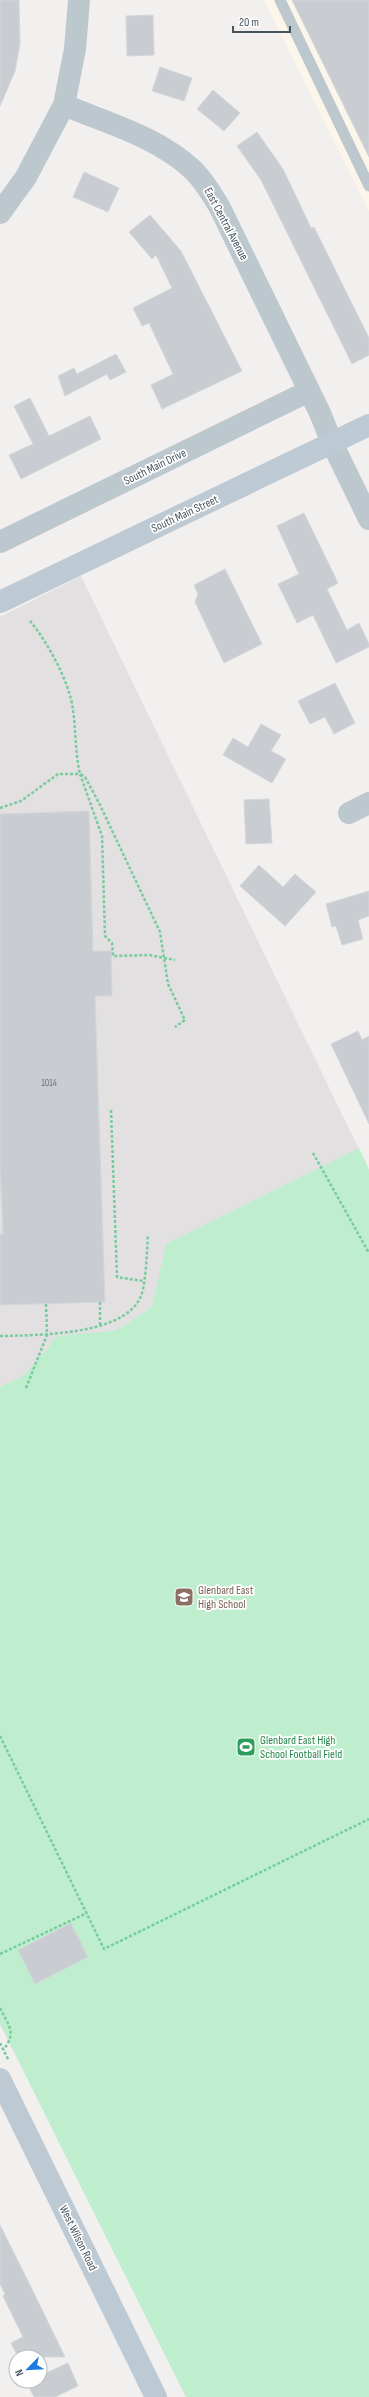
<svg xmlns="http://www.w3.org/2000/svg" width="369" height="2397" viewBox="0 0 369 2397" font-family="'Sofia Sans Condensed',sans-serif">
  <style>
    .commercial { fill: #fcf5e9 }
    .education { fill: #e3e0e1 }
    .green { fill: #bfeece }
    .building { fill: #c9cdd2; stroke: #d3d6db }
    .lines { fill: none; stroke-linecap: round; stroke-linejoin: round }
    .path { stroke: #77cc9d; stroke-width: 2.5; stroke-dasharray: 3 2; stroke-linecap: butt }
    .lane { stroke: #bdc7ce; stroke-width: 11 }
    .street { stroke: #bdc7ce; stroke-width: 22 }
    .secondary { stroke: #bdc9d3; stroke-width: 22 }
    .labels { text-anchor: middle; dominant-baseline: central; stroke-width: 3.5; stroke-linejoin: round; paint-order: stroke }
    .number-label { font-size: 10px; fill: #68727a }
    .street-label { font-size: 12px; fill: #47545c; stroke: #fff }
    .education-label { font-size: 12px; fill: #785e54; stroke: #fff; text-anchor: start }
    .leisure-label { font-size: 12px; fill: #27864d; stroke: #fff; text-anchor: start }
  </style>
  <rect width="100%" height="100%" fill="#f2efef"/>
  <path class="commercial" d="M 264,0 L 369,0 L 369,212 Z"/>
  <path class="education" d="M 81,576 L 369,1170 L 369,2397 L 186,2397 L 0,2024 L 0,617 Z"/>
  <path class="green" d="M 359,1148 L 369,1170 L 369,2397 L 186,2397 L 0,2024 L 0,1387 L 23,1376 L 49,1347 L 53,1339 L 59,1336 L 113,1331 L 122,1327 L 152,1307 L 166,1244 Z"/>
  <g class="building">
    <path d="M 0,0 L 19,0 L 20,44 L 15,71 L 0,106 Z"/>
    <path d="M 292,0 L 369,0 L 369,157 Z"/>
    <path d="M 153,15 L 154,55 L 127,56 L 126,16 Z"/>
    <path d="M 160,67 L 192,78 L 184,101 L 152,91 Z"/>
    <path d="M 213,90 L 240,113 L 224,131 L 197,109 Z"/>
    <path d="M 257,132 L 283,169 L 311,228 L 314,227 L 369,338 L 369,355 L 352,364 L 261,180 L 237,146 Z"/>
    <path d="M 84,172 L 119,188 L 108,212 L 73,197 Z"/>
    <path d="M 150,215 L 181,251 L 242,371 L 162,409 L 151,385 L 173,374 L 149,323 L 142,326 L 133,308 L 172,288 L 156,255 L 152,259 L 129,232 Z"/>
    <path d="M 116,354 L 126,372 L 110,380 L 107,374 L 65,396 L 58,376 L 74,368 L 77,374 Z"/>
    <path d="M 30,398 L 49,436 L 90,416 L 101,439 L 21,479 L 9,455 L 33,444 L 14,406 Z"/>
    <path d="M 304,513 L 338,583 L 327,589 L 347,630 L 359,623 L 369,644 L 369,647 L 336,663 L 313,615 L 297,623 L 278,584 L 299,574 L 277,526 Z"/>
    <path d="M 225,569 L 262,644 L 224,663 L 195,602 L 198,594 L 194,585 Z"/>
    <path d="M 335,683 L 355,723 L 334,734 L 325,717 L 310,724 L 298,701 Z"/>
    <path d="M 261,724 L 281,735 L 271,751 L 286,759 L 272,783 L 223,755 L 233,738 L 248,747 Z"/>
    <path d="M 269,799 L 272,843 L 246,844 L 244,800 Z"/>
    <path d="M 89,811 L 93,951 L 111,951 L 112,996 L 95,996 L 105,1302 L 0,1305 L 0,1234 L 3,1234 L 0,1165 L 0,814 Z"/>
    <path d="M 259,865 L 283,887 L 295,874 L 316,892 L 285,926 L 240,886 Z"/>
    <path d="M 369,891 L 369,916 L 358,920 L 363,939 L 342,945 L 336,926 L 332,927 L 326,904 Z"/>
    <path d="M 358,1031 L 362,1040 L 369,1036 L 369,1124 L 331,1044 Z"/>
    <path d="M 71,1923 L 88,1957 L 35,1984 L 18,1950 Z"/>
    <path d="M 0,2225 L 29,2283 L 65,2357 L 18,2357 L 11,2343 L 23,2337 L 3,2296 L 5,2294 L 0,2284 Z"/>
    <path d="M 68,2363 L 78,2386 L 55,2397 L 34,2397 L 27,2383 L 40,2381 L 40,2376 Z"/>
  </g>
  <g class="lines">
    <g class="path">
      <path d="M 30,621 C 47,641 70,683 73,710 C 76,732 75,752 80,774 L 85,777 L 99,803 L 160,932 L 168,984 L 185,1020 L 175,1027"/>
      <path d="M 0,808 L 21,801 L 58,774 L 80,774 L 102,836 L 105,936 L 112,943 L 113,956 L 149,955 L 175,960"/>
      <path d="M 111,1110 L 117,1277 L 143,1281"/>
      <path d="M 313,1153 L 369,1253"/>
      <path d="M 100,1302 L 100,1326"/>
      <path d="M 0,1336 C 36,1335 122,1336 140,1298 C 146,1288 147,1249 148,1235"/>
      <path d="M 26,1388 L 47,1335 L 46,1304"/>
      <path d="M 0,1736 L 104,1949 L 369,1819"/>
      <path d="M 0,1954 L 87,1913"/>
      <path d="M 0,2008 C 9,2026 17,2033 3,2050"/>
      <path d="M 0,2043 L 9,2061"/>
    </g>
    <path class="lane" d="M 280,0 L 369,186"/>
    <g class="street">
      <path d="M 64,105 C 107,123 158,137 193,170 C 204,181 212,194 220,208 L 320,413 L 332,443 L 369,519"/>
      <path d="M 0,213 L 26,177 L 64,105 L 75,49 L 79,0"/>
      <path d="M 0,542 L 309,391"/>
      <path d="M 349,813 L 369,803"/>
    </g>
    <g class="secondary">
      <path d="M 0,602 L 369,425"/>
      <path d="M 0,2079 L 156,2397"/>
    </g>
  </g>
  <defs>
    <g id="school-square" transform="scale(1)"><rect x="-9" y="-9" width="18" height="18" rx="4" fill="#8d6e63" stroke="#fff"/><path d="M0-5L7-2L0 1L-7-2ZM-4 1L0 2.5L4 1V4Q0 6-4 4Z" fill="#fff"/></g>
    <g id="stadium-square" transform="scale(1)"><rect x="-9" y="-9" width="18" height="18" rx="4" fill="#2e9e5b" stroke="#fff"/><path d="M0-5a6.5 5 0 1 0 0 10a6.5 5 0 1 0 0-10ZM-3.5-1.8h7v3.6h-7Z" fill="#fff"/></g>
  </defs>
  <g fill-rule="evenodd">
    <use href="#school-square" x="184" y="1597"/>
    <use href="#stadium-square" x="246" y="1747"/>
  </g>
  <g class="labels">
    <g class="number-label">
      <text x="49" y="1083">1014</text>
    </g>
    <g class="street-label">
      <text transform="translate(226 224) rotate(62)">East Central Avenue</text>
      <text transform="translate(155 467) rotate(-26)">South Main Drive</text>
      <text transform="translate(185 514) rotate(-25)">South Main Street</text>
      <text transform="translate(78 2238) rotate(64)">West Wilson Road</text>
    </g>
    <g class="education-label">
      <text x="198" y="1590">Glenbard East<tspan x="198" dy="14">High School</tspan></text>
    </g>
    <g class="leisure-label">
      <text x="260" y="1740">Glenbard East High<tspan x="260" dy="14">School Football Field</tspan></text>
    </g>
  </g>
  <g transform="translate(28 2369) rotate(246)"><circle r="19" fill="#ffffff" stroke="#b5bbbe"/>
  <path d="M0-3L7 15L0 10L-7 15Z" fill="#1c7cdf"/>
  <text y="-6" font-size="11" font-weight="bold" text-anchor="middle" fill="#47545c">N</text>
  </g>
  <path d="M233 26v6h57v-6" fill="none" stroke="#47545c" stroke-width="2"/>
  <text x="239" y="26" font-size="12" fill="#47545c" stroke="#ffffff" stroke-width="3" paint-order="stroke">20 m</text>
</svg>
